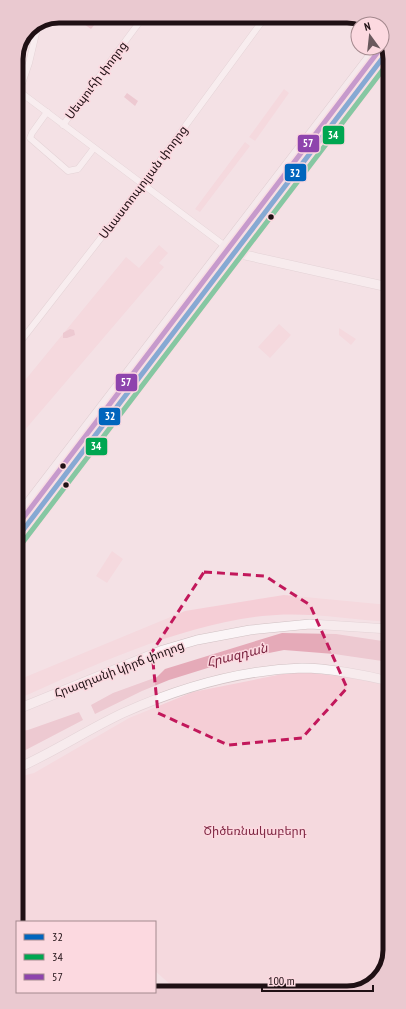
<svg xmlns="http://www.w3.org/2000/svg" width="406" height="1009" viewBox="0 0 406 1009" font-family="'PT Sans Narrow','Noto Sans Armenian',sans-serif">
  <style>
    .green { fill: #f5ced6 }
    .water { fill: #e5aab8 }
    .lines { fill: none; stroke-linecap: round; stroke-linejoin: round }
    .street-casing { stroke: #d0c0c3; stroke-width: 7 }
    .secondary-casing { stroke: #d0c0c3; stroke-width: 10 }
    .primary-casing { stroke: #c4b3b7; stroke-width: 11 }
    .street { stroke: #fdfafb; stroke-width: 6 }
    .secondary { stroke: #fbf5f7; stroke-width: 9 }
    .primary { stroke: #f7f1f3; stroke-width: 10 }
    .bus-1-casing { stroke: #fcd9e0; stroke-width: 8 }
    .bus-2-casing { stroke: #fcd9e0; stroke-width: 8 }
    .bus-3-casing { stroke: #fcd9e0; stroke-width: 8 }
    .bus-1 { stroke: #0065bd; stroke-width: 5 }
    .bus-2 { stroke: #00a651; stroke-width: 5 }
    .bus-3 { stroke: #8e44ad; stroke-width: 5 }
    .marked { fill: none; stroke: #c2185b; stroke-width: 3; stroke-dasharray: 8 5; stroke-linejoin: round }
    .bus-dot { fill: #1f1014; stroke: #fcd9e0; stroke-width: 1.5 }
    .labels { text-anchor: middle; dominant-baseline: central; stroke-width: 3; stroke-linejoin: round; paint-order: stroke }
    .street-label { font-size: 12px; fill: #1f1014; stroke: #fcd9e0 }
    .park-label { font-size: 12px; fill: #7f2743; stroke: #fcd9e0 }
    .water-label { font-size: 13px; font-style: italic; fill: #7c2541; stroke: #fcd9e0 }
    .rim { fill: none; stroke: #1f1014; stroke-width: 5 }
    .line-badge { stroke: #fcd9e0; stroke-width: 1.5 }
    .badge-label { font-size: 11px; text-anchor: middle; font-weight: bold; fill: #fff }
  </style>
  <rect width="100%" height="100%" fill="#f4e1e5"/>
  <g class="green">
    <path d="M 284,89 L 289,93 L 255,141 L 249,137 Z"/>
    <path d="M 245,142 L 250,146 L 200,212 L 195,209 Z"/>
    <path d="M 159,245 L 168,253 L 159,263 L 164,267 L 24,431 L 17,425 L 17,390 L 126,257 L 139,268 Z"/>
    <path d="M 279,324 L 291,335 L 270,358 L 258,347 Z"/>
    <path d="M 339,328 L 356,339 L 351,345 L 339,335 Z"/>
    <path d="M 112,551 L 123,559 L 107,583 L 96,576 Z"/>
    <path d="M 284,595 L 389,605 L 389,622 C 347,619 304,611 262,616 C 180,625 92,666 18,699 L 18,680 L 185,611 Z"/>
    <path d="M 298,671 L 368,680 L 389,686 L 390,950 L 381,976 L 361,991 L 179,992 L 155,971 L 155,922 L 18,922 L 18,777 L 34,773 L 129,718 L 193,692 Z"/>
  </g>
  <g class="water">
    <path d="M 86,16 L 95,24 L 91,29 L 81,22 Z"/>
    <path d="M 127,93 L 138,101 L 135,106 L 124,97 Z"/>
    <path d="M 70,329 L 74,330 L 75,335 L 67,338 L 63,338 L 63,333 Z"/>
    <path d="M 282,633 L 336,634 L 389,642 L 389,662 L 334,654 L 284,650 L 230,661 L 169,680 L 142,691 L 95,714 L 91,705 L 113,693 L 157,677 L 165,669 Z"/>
    <path d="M 79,712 L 83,720 L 18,754 L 18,731 L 28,730 Z"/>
  </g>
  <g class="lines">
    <g class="street-casing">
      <g id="street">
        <path d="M 20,92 L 225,246"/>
        <path d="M 16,101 L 29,63 L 38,25"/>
        <path d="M 47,112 L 32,133 L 30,138 L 68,171 L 78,169 L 94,148"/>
        <path d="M 63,125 L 144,16"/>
        <path d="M 17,346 L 142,185 L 266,16"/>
      </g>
    </g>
    <g class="secondary-casing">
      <g id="secondary">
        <path d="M 225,246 L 236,253 L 388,287"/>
        <path d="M 18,709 L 163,650 L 197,640 L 250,630 L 310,624 L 389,629"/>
        <path d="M 18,768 C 54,752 87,730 123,713 C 179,688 241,670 302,668 C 327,668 365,675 389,681"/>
      </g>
    </g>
    <g class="primary-casing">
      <g id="primary">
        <path d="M 382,42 L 384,40"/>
        <path d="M 17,518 L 377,48"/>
        <path d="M 17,538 C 141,375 266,214 388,51"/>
      </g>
    </g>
    <use href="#street" class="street"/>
    <use href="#secondary" class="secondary"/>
    <use href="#primary" class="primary"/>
    <g class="bus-1-casing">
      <path id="bus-1" d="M 17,538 L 388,51"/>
    </g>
    <g class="bus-2-casing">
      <path id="bus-2" d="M 23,542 L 388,63"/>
    </g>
    <g class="bus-3-casing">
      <path id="bus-3" d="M 17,526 L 381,48"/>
    </g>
    <use href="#bus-1" class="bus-1"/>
    <use href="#bus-2" class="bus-2"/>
    <use href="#bus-3" class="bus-3"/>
  </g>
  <path d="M0 0H406V1009H0ZM 204,572 L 265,576 L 310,605 L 347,688 L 302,738 L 228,745 L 158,713 L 152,652 Z" fill="#f4e1e5" fill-opacity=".55" fill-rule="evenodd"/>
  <path class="marked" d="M 204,572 L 265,576 L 310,605 L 347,688 L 302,738 L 228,745 L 158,713 L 152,652 Z"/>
  <g class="bus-dot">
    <circle cx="271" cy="217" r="3.5"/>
    <circle cx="63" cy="466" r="3.5"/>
    <circle cx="66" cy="485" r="3.5"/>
  </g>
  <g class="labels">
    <g class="street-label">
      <text transform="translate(96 80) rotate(-53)">Սեպուհի փողոց</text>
      <text transform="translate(143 182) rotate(-53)">Սևաստոպոլյան փողոց</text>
      <text transform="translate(119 669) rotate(-21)">Հրազդանի կիրճ փողոց</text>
    </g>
    <g class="park-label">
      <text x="255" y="830">Ծիծեռնակաբերդ</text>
    </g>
    <g class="water-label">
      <text transform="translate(237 655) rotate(-14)">Հրազդան</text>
    </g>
  </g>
  <path d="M0 0H406V1009H0ZM59 23H347A36 36 0 0 1 383 59V950A36 36 0 0 1 347 986H59A36 36 0 0 1 23 950V59A36 36 0 0 1 59 23Z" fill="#eac9d0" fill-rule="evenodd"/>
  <path class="rim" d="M59 23H347A36 36 0 0 1 383 59V950A36 36 0 0 1 347 986H59A36 36 0 0 1 23 950V59A36 36 0 0 1 59 23Z"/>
  <g class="line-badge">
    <rect x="322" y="125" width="23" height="20" rx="4" fill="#00a651"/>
    <rect x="297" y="134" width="23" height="19" rx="4" fill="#8e44ad"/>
    <rect x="284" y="163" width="23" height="19" rx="4" fill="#0065bd"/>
    <rect x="115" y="373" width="23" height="19" rx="4" fill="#8e44ad"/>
    <rect x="98" y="407" width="23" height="19" rx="4" fill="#0065bd"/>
    <rect x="85" y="437" width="23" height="19" rx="4" fill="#00a651"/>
  </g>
  <g class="badge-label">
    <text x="333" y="139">34</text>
    <text x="308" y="147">57</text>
    <text x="295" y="177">32</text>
    <text x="126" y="386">57</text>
    <text x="110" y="420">32</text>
    <text x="96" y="450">34</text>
  </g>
  <rect x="16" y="921" width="140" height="72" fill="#fcd9e0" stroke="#a4898e"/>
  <rect x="24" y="934" width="20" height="6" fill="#0065bd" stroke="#a4898e"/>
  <text x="52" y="941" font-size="12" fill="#1f1014">32</text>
  <rect x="24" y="954" width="20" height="6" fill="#00a651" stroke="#a4898e"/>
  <text x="52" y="961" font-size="12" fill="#1f1014">34</text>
  <rect x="24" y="974" width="20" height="6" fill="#8e44ad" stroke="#a4898e"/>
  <text x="52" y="981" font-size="12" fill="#1f1014">57</text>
  <g transform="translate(370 36) rotate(345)"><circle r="19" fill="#fcd9e0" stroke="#a4898e"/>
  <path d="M0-3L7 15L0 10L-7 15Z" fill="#6a595d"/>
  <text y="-6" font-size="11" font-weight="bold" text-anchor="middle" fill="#1f1014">N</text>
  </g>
  <path d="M262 985v6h111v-6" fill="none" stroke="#1f1014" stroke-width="2"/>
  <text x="268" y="985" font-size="12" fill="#1f1014" stroke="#fcd9e0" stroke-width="3" paint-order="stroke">100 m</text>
</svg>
